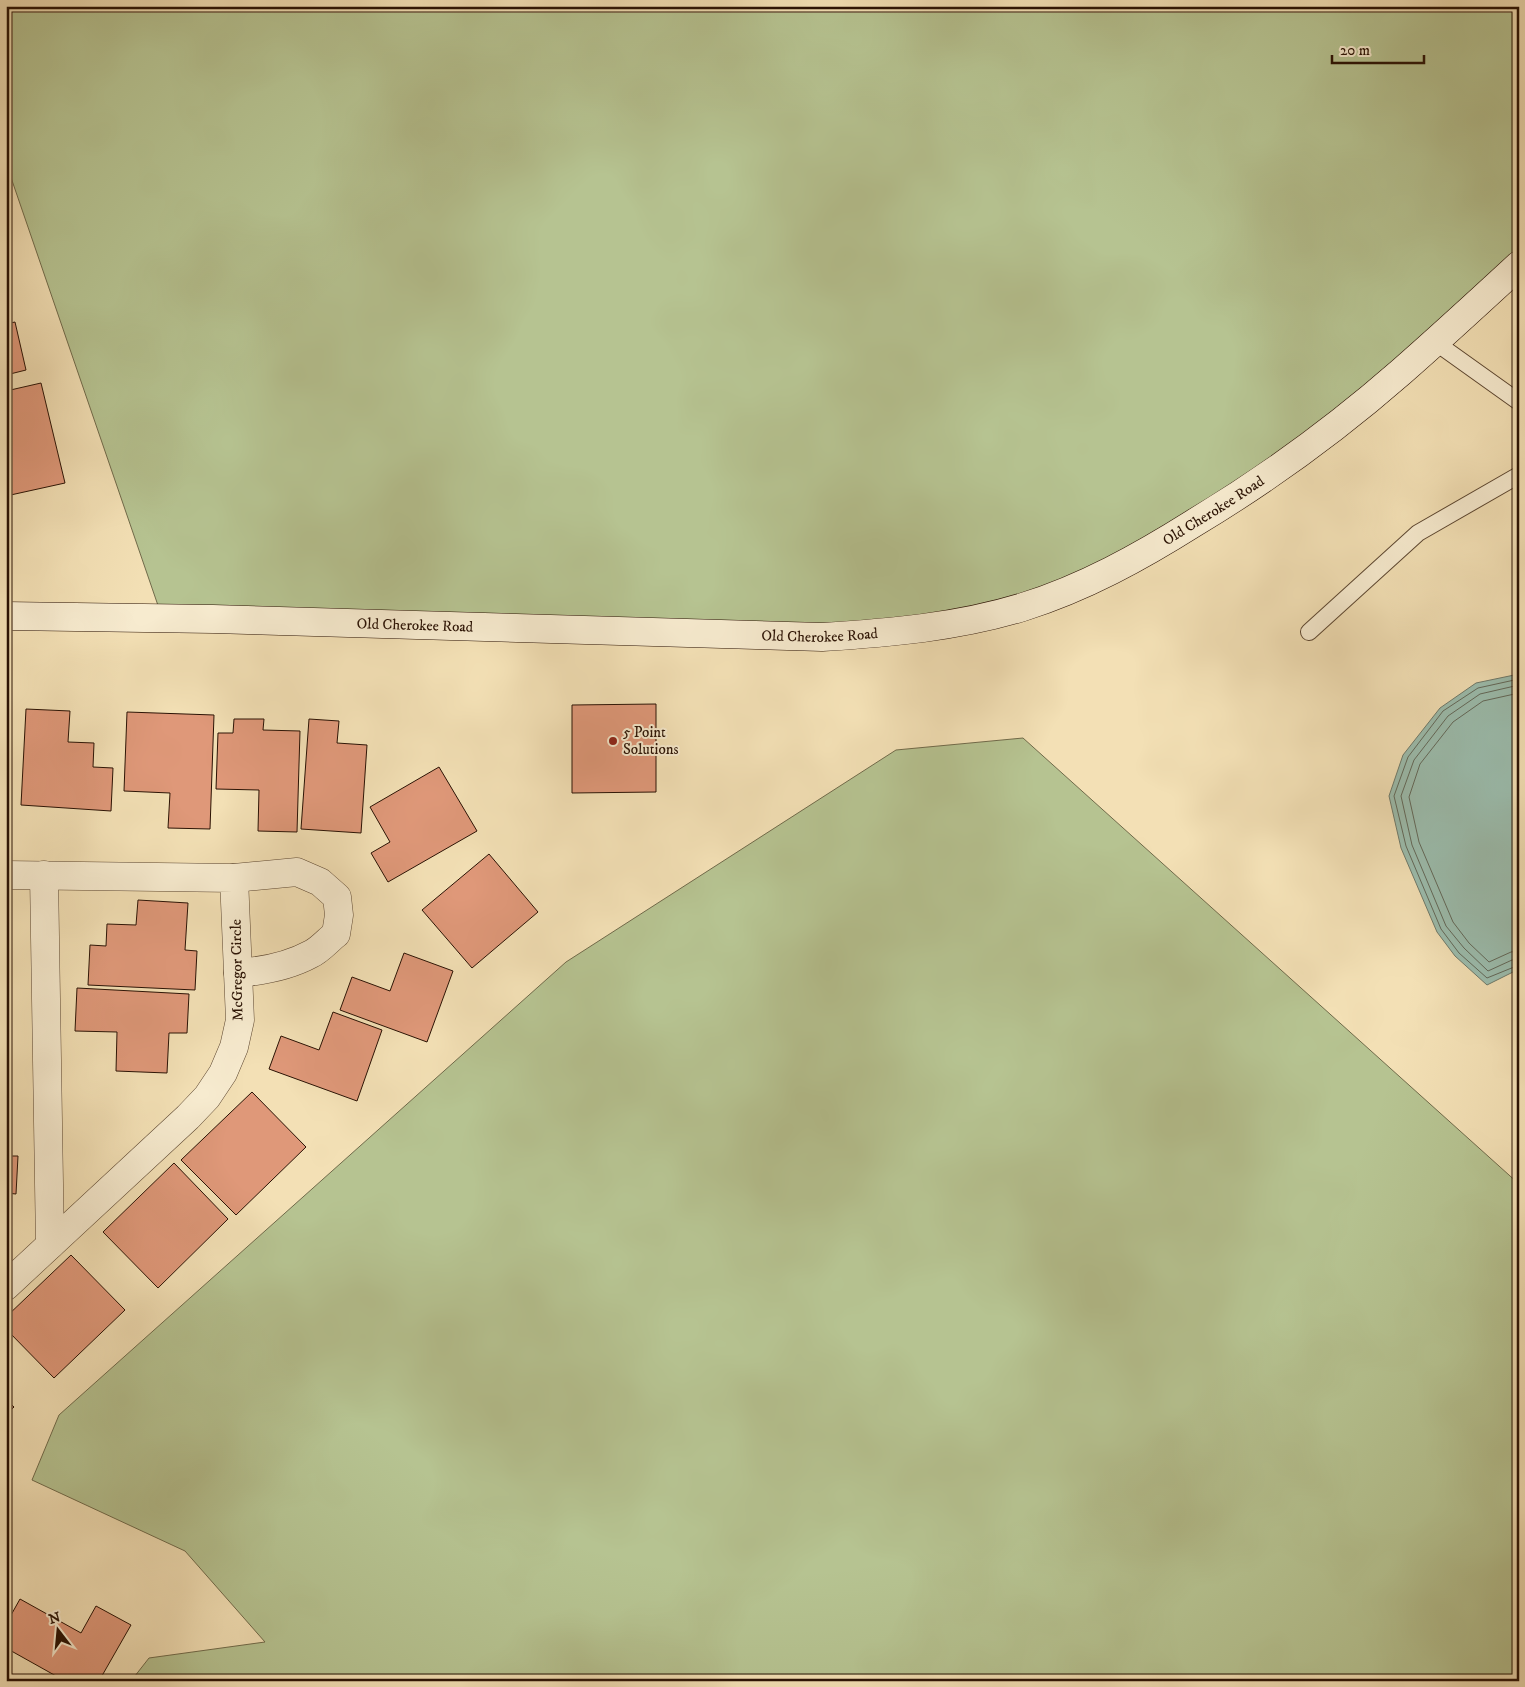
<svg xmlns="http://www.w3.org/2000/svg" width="1525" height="1687" viewBox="0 0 1525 1687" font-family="'IM FELL DW Pica',serif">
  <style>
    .green { fill: #b6c391; stroke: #706a4a }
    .water { fill: #9bbdae; stroke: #6e796a }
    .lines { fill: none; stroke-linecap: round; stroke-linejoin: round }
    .shore { stroke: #626859; stroke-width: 1 }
    .building { fill: #df9879; stroke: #2a1204 }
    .lane-casing { stroke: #5c4630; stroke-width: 18 }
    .street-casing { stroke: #5c4630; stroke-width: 29 }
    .secondary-casing { stroke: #2a1204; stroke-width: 29 }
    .lane { stroke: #f7ebcf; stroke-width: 16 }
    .street { stroke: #f7ebcf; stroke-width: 28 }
    .secondary { stroke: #f7ebcf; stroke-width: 28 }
    .poi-dot { fill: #8f2418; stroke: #f7ebcf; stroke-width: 2 }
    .labels { text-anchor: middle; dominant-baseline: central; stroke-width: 4; stroke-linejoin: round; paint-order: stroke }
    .street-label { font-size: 15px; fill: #2a1204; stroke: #f7ebcf }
    .poi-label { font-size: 15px; fill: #2a1204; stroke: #f7ebcf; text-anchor: start }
  </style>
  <rect width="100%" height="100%" fill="#f3e0b5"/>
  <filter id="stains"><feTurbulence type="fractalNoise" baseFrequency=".004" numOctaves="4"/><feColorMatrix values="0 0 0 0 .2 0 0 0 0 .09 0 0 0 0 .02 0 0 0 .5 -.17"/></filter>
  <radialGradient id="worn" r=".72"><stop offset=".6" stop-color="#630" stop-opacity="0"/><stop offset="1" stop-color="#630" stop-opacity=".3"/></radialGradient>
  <g class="green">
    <path d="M 6,6 L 1519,6 L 1519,265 L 1400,373 L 1080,586 L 883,633 L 163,620 L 6,163 Z"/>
    <path d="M 1023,738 L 1519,1184 L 1519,1681 L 131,1681 L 149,1658 L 265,1642 L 185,1551 L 32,1480 L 59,1415 L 566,962 L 896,750 Z"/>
  </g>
  <path class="water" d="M 1519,674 L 1519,969 L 1487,985 L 1455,956 L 1437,932 L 1401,848 L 1389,796 L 1403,755 L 1440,708 L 1476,683 Z"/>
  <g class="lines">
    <g class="shore">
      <path d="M 1519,679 L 1478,688 L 1443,711 L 1408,757 L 1394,796 L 1406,846 L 1441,929 L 1459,953 L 1487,978 L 1519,965"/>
      <path d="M 1519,685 L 1480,694 L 1448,716 L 1414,760 L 1401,796 L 1412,845 L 1446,926 L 1464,948 L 1488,971 L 1512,960 L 1519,958"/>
      <path d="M 1519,693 L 1483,701 L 1453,722 L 1420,764 L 1409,797 L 1419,842 L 1453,922 L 1469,943 L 1489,962 L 1511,952 L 1519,951"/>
    </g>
  </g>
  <g class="building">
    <path d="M 15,322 L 26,370 L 6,375 L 6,324 Z"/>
    <path d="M 41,383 L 65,483 L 6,496 L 6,391 Z"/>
    <path d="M 656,704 L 656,792 L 572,793 L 572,705 Z"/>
    <path d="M 26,709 L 70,711 L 68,742 L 94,743 L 93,767 L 113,768 L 111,811 L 21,805 Z"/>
    <path d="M 127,712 L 214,715 L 210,829 L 168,828 L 170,793 L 124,791 Z"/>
    <path d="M 234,719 L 264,719 L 263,730 L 300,731 L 297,832 L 258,831 L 259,790 L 216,789 L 218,733 L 233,733 Z"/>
    <path d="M 309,719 L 339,721 L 337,743 L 367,745 L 361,833 L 301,829 Z"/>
    <path d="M 439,767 L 477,831 L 388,882 L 371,853 L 390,842 L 370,807 Z"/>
    <path d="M 489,854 L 538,912 L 472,968 L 422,910 Z"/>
    <path d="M 138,900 L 188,903 L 185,950 L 197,951 L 195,990 L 88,985 L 90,945 L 106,946 L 107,924 L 136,925 Z"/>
    <path d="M 6,942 L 11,942 L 10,982 L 6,982 Z"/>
    <path d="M 404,953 L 453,971 L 427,1042 L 340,1010 L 352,977 L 390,991 Z"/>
    <path d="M 77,988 L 189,994 L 187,1033 L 169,1033 L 167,1073 L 116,1071 L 117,1032 L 75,1031 Z"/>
    <path d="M 333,1012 L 382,1030 L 357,1101 L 269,1069 L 281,1036 L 319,1050 Z"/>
    <path d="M 252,1092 L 306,1147 L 236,1215 L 181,1160 Z"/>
    <path d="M 6,1156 L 18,1156 L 16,1194 L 6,1193 Z"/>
    <path d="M 174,1163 L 228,1219 L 158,1288 L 103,1232 Z"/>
    <path d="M 71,1255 L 125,1310 L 54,1378 L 6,1329 L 6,1317 Z"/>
    <path d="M 6,1399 L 14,1407 L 6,1415 Z"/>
    <path d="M 20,1599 L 81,1633 L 96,1606 L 131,1625 L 99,1681 L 65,1681 L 6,1648 L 6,1624 Z"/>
  </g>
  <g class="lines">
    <g class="lane-casing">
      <g id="lane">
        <path d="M 1435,342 L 1519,402"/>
        <path d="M 1309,632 L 1418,533 L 1519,475"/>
      </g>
    </g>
    <g class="street-casing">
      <g id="street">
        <path d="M 6,875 L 234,878 L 240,1020 L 234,1047 L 223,1073 L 207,1097 L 188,1117 L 6,1286"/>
        <path d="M 44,875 L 50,1245"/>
        <path d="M 234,878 L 297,872 L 320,882 L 337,897 L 339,915 L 336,934 C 328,940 320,950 311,954 C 289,966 263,971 238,973"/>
      </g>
    </g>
    <g class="secondary-casing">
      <g id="secondary">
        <path id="s1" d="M 6,616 L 213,619 L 822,637 C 889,633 958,627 1023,607 C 1084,588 1140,557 1194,523 C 1267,479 1337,428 1401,372 C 1441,337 1480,301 1519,265"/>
      </g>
    </g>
    <use href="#lane" class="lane"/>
    <use href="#street" class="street"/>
    <use href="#secondary" class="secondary"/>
  </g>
  <circle class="poi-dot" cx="613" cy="741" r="5"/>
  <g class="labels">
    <g class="street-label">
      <text stroke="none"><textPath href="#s1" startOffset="1234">Old Cherokee Road</textPath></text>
      <text stroke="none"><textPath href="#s1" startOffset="409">Old Cherokee Road</textPath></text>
      <text stroke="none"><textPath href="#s1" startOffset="814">Old Cherokee Road</textPath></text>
      <text transform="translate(237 970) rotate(-91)">McGregor Circle</text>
    </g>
    <g class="poi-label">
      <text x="623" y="732">5 Point<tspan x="623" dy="17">Solutions</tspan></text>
    </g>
  </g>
  <rect width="1525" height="1687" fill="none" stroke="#f3e0b5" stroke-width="25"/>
  <rect x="8" y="8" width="1510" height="1672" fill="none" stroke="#2a1204" stroke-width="2.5"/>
  <rect x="12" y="12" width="1500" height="1662" fill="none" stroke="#2a1204"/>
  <g transform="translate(58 1630) rotate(344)" stroke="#f7ebcf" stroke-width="4" paint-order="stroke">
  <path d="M0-4L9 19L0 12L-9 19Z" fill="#2a1204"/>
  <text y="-8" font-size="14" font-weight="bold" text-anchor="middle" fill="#2a1204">N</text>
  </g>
  <path d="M1332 55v8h92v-8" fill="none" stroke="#2a1204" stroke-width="2.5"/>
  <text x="1340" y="55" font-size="15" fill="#2a1204" stroke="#f7ebcf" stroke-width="4" paint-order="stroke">20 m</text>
  <rect width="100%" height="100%" filter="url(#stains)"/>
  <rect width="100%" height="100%" fill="url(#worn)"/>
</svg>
